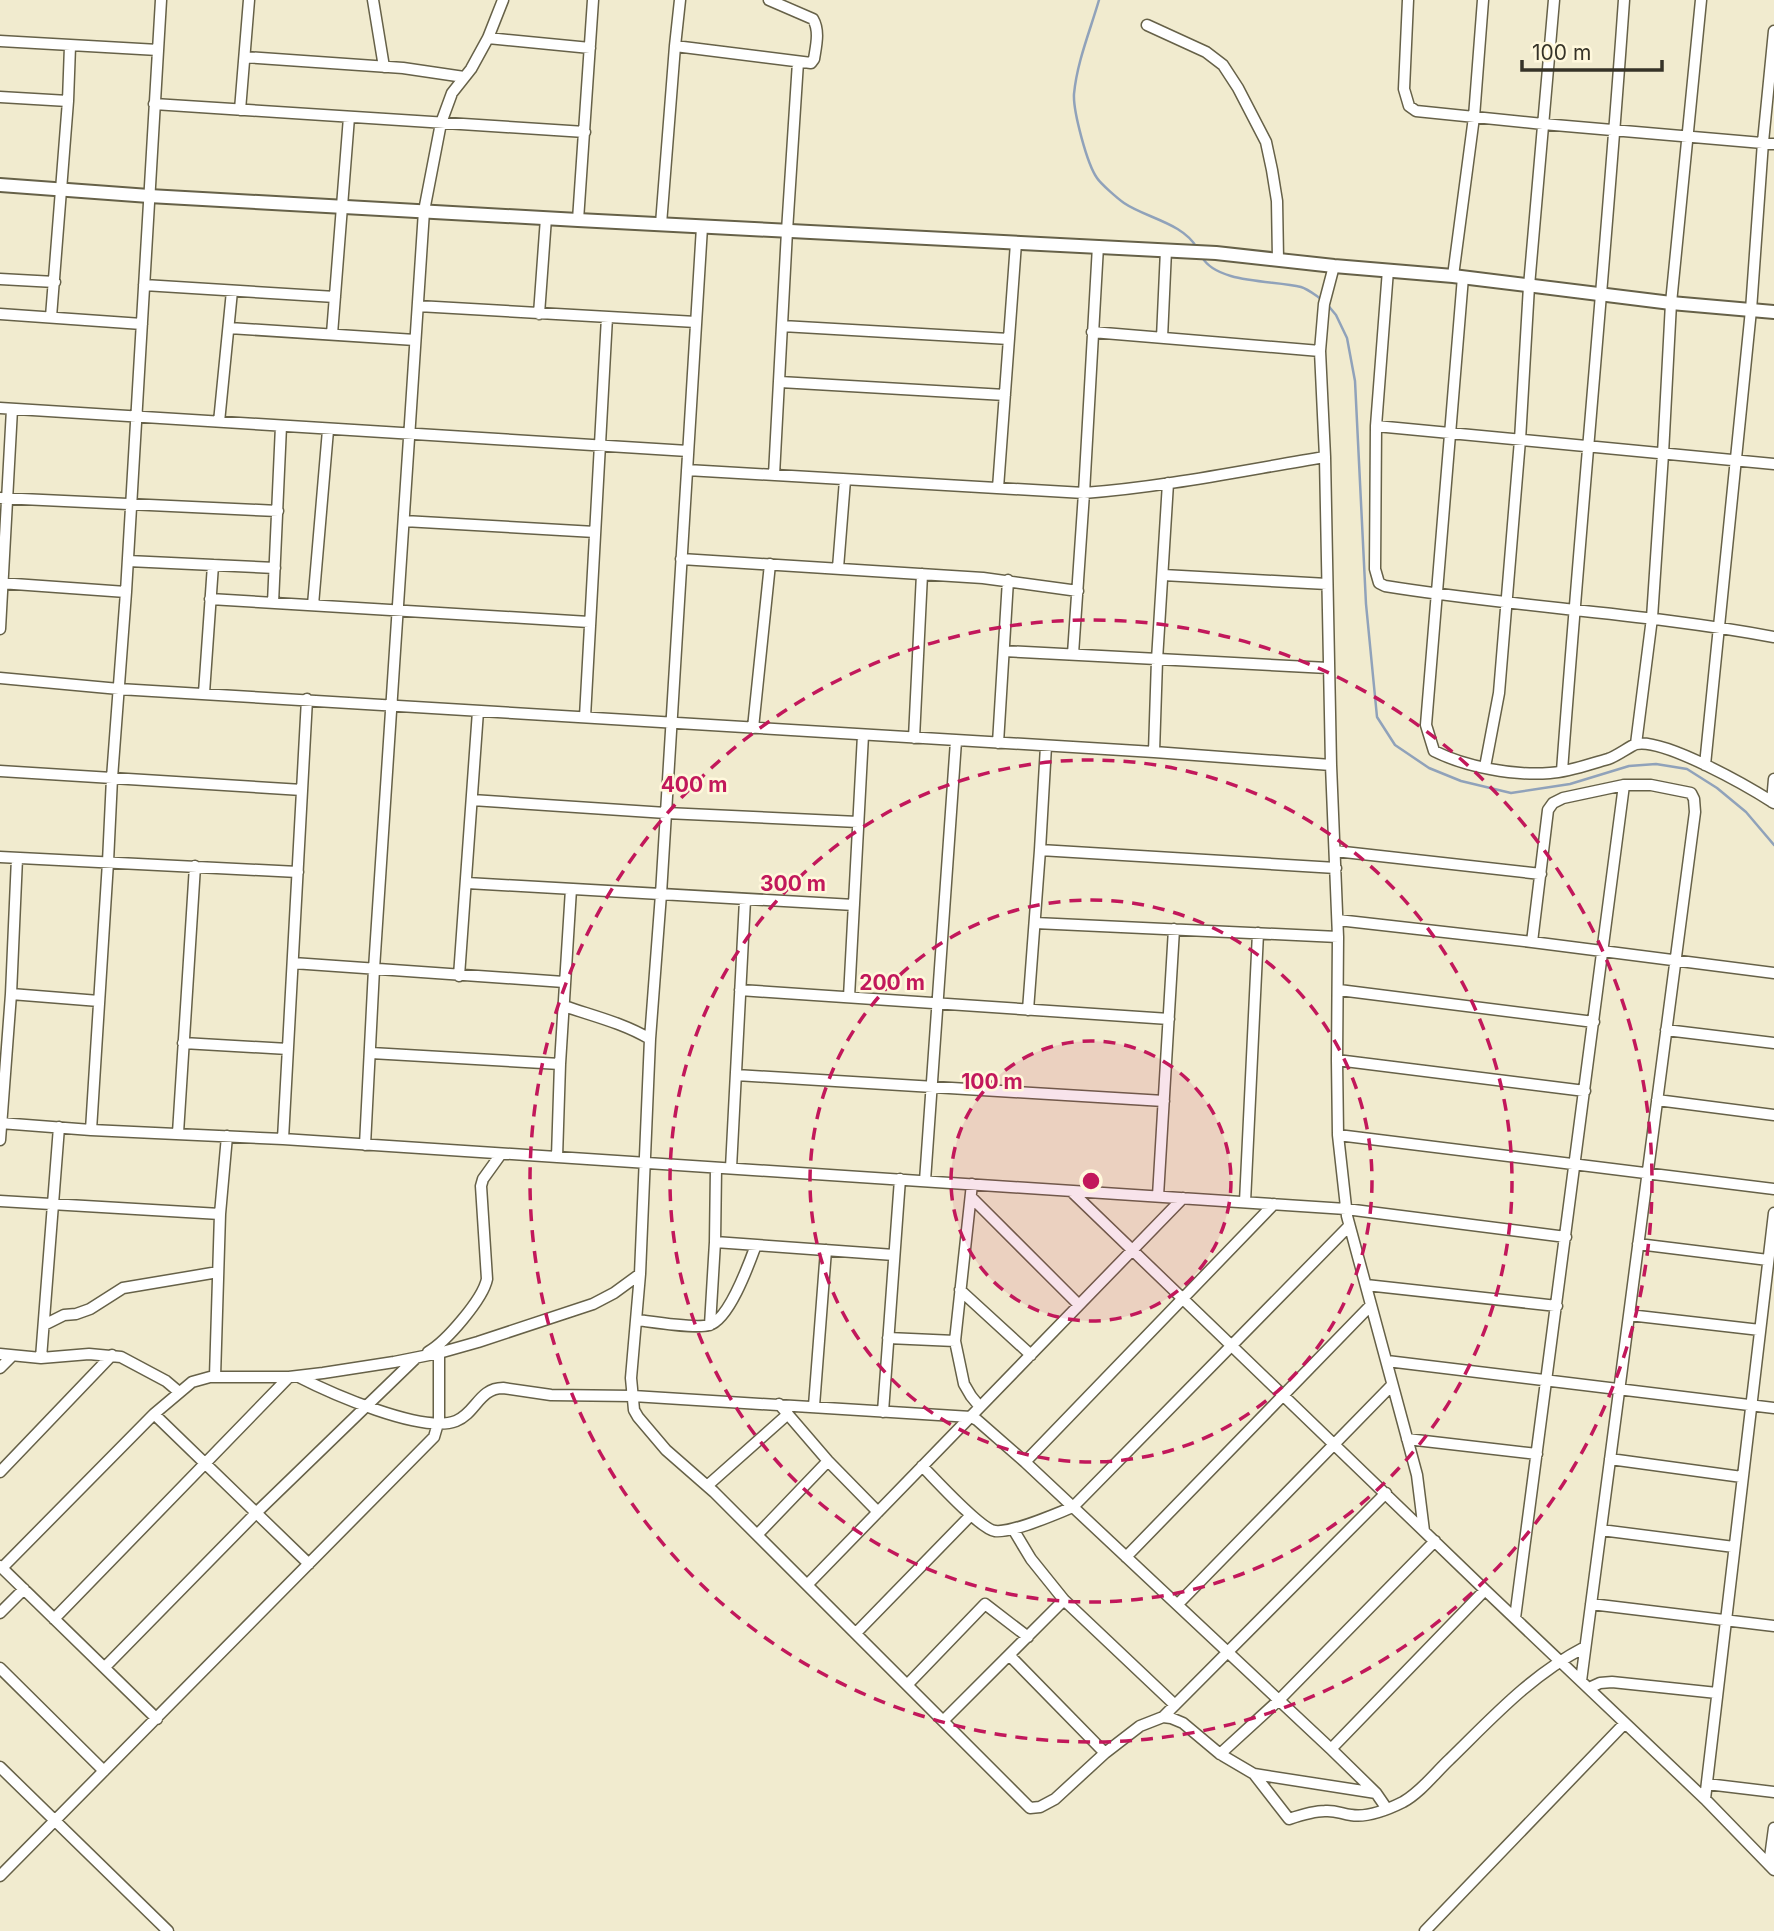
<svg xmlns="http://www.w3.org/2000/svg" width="1774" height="1931" font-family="Inter,sans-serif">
<rect width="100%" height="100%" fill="#f1ebcf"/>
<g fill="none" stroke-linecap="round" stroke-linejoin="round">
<path stroke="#90a2ba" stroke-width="2.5" d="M1099,0C1090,31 1077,62 1074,94C1073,111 1087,164 1097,178C1101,184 1117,198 1124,203C1146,218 1183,223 1197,248
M1202,257C1217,284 1274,280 1301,287C1308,289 1315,295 1321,299
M1326,303L1336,315L1347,338L1355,381L1366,604L1377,717L1395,745L1429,768L1461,781L1511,793L1570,784L1629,766L1656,764L1687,769L1717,788L1746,812L1774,845"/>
<g stroke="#666148" stroke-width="13">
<path id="street" d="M373,0L384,67
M1408,0L1404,89L1409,106L1416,111L1543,124L1774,144
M1147,25L1206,52L1223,65L1238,88L1266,142L1272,170L1277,201L1278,259
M488,38L590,48
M0,41L158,50
M675,46L811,63L814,59C816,46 820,31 813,19L769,0
M245,57L403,68L464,77
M0,97L68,101
M154,104L585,132
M240,110L249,0
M578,220L593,0
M661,224L675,46L680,0
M702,227L661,894L650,1039L640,1274L631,1378L634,1410L638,1417L666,1450L714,1492L1030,1808L1040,1807L1055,1799L1105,1753L1127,1736L1140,1726L1163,1717L1171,1718L1183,1723L1220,1754L1254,1774L1376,1793
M1334,266L1324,304L1320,351L1325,457L1331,765L1338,937L1337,1060L1338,1135L1347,1216L1417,1475L1424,1531
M1388,270L1376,426L1375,569L1379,583L1385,586C1514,607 1645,613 1774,637
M1453,276L1474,117L1483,0
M1463,277L1426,725L1434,751C1466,767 1514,776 1550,773C1569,772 1590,764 1608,759C1617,756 1630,746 1636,744C1664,738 1749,787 1774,803
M0,279L55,282
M144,285L335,297
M418,306L696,322
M0,314L142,324
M539,314L546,218
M51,317L68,101L70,46
M782,326L1009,339
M229,328L415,340
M1092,332L1320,351
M332,334L349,117
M1162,338L1166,250
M780,382L1005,395
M0,408L688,451
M219,422L232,291
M1376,426L1774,464
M687,470L1084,493C1165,487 1245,470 1325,457
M774,475L787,231L798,62
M998,488L1016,243
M0,498L278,511
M404,521L595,532
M681,559L983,578L1078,591
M128,561L275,568
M838,568L845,480
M1163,575L1327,584
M0,583L126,592
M210,599L589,622
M273,603L281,426
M313,605L328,430
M0,629L12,409
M1004,651L1328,668
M1073,654L1084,493L1098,246
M0,678L119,689L1154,752L1331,765
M204,693L213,565
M585,717L607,317
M753,728L770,564
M914,738L922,574
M998,743L1008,580
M1636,744L1652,618L1663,454L1671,303L1701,0
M1154,752L1157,660L1168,483
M1705,765L1751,310L1763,142L1774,31
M1485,767L1499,693L1520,440L1529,286L1554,0
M0,771L302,790
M1562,771C1581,514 1606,257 1624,0
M472,800L666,813L858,822
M1772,802L1774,779
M1040,850L1336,868
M1335,851L1541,874
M0,857L298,872
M467,883L854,905
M1338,920L1532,942L1774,973
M1035,923L1338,937
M1532,942L1548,810L1553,803L1563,798L1624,785H1651L1691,793L1694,799L1695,812L1581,1681
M293,963L564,982
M459,976L478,711
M740,990L1169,1019
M1339,990L1594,1022
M11,994L99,1001
M849,997L863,735
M564,1006C593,1016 623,1023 650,1039
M1028,1010L1040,850L1046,746
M1666,1030L1774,1043
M183,1043L288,1049
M371,1053L560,1064
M1337,1060L1585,1091
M736,1075L1164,1101
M1657,1100L1774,1115
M0,1123L91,1130L283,1139L1346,1209L1566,1237
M91,1130L108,862L112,778L126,592L161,0
M178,1133L195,866
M1338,1135L1774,1189
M283,1139L307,699
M0,1140L11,994L17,858
M365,1145L374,969L424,211L441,123L452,93L471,69L488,38L503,0
M557,1157L560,1064L571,889
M731,1168L745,900
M925,1181L956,741
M972,1184L955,1341L964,1384L971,1396L980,1407
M1071,1191L1485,1590L1705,1799L1774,1870
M1158,1196L1174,929
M971,1197L1079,1305
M0,1201L220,1214L227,1136
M1245,1202L1258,933
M715,1242L894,1255
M1638,1244L1768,1260
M1366,1285L1557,1306
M960,1290L1031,1355
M1629,1315L1760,1330
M637,1320C653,1322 695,1329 709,1325C729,1320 749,1264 756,1245
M44,1325L64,1315L76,1314L90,1309L123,1288L218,1272
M710,1325L715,1242L716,1168
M888,1338L955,1341
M428,1352C446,1342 483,1299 487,1279L481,1186L483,1179L501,1154
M0,1354L41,1358L89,1354L121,1357L166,1381L179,1392
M41,1358L59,1127
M1387,1361L1774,1408
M0,1368L12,1356
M297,1376C330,1393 422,1434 456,1421C476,1413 479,1388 503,1388L551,1395L633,1396L971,1417L977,1420L1025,1462L1331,1749L1376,1793L1387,1809
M215,1377L220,1214
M779,1404L828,1461L878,1512
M814,1406L826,1250
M883,1412L900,1179
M154,1414L309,1564
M1407,1439L1537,1454
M1610,1459L1742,1477
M1025,1462L1274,1204
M922,1466C935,1479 980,1529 995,1531C1013,1533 1055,1514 1073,1507L1349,1226
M0,1472L112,1355
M707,1486L788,1414
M1013,1529L1031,1559L1064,1600L1175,1705
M1601,1530L1734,1547
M757,1535L828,1461
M1126,1557L1371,1305
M0,1566L157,1719
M2,1568L154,1414L192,1382L210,1377H289L323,1373L394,1362L439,1353L478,1342L593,1304L614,1293L640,1274
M807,1585L1183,1198
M1178,1604L1392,1385
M1591,1604L1774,1626
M0,1613L24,1589
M1515,1618L1624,785
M54,1619L289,1377
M856,1633L971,1515
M1010,1656L1105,1753
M105,1667L257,1512L415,1359
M0,1668L104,1771
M908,1684L985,1604L1028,1637
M1589,1688L1600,1683L1612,1682L1717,1693
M1163,1717L1386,1493
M944,1720L1064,1600
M1331,1749L1485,1590
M1220,1754L1279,1700L1435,1541
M0,1767L168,1931
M1254,1774L1289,1819C1301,1815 1313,1811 1325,1811C1335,1810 1342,1814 1351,1815C1368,1818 1389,1809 1403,1802C1421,1792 1435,1773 1450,1759C1493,1717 1531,1675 1585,1647
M1707,1784L1774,1792
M1705,1799L1774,1213
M1769,1865L1774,1828
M0,1876L434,1437L439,1420V1353
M1425,1931L1625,1723"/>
</g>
<g stroke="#666148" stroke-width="16">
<path id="secondary" d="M0,185L149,196L578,220L1216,253L1334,266L1453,276L1671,303L1774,312"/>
</g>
<use href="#street" stroke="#fff" stroke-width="10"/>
<use href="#secondary" stroke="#fff" stroke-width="12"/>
</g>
<circle cx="1091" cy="1181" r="140" fill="#c2185b" fill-opacity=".12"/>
<g fill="none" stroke="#c2185b" stroke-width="3.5" stroke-dasharray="12 9">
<circle cx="1091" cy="1181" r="140"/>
<circle cx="1091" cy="1181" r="281"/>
<circle cx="1091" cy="1181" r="421"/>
<circle cx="1091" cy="1181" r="561"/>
</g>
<circle cx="1091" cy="1181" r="10" fill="#c2185b" stroke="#fff8dc" stroke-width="3.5"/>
<g font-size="21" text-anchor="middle" font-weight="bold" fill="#c2185b" stroke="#fff8dc" stroke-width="5" stroke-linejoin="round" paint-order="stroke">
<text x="694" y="792">400 m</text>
<text x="793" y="891">300 m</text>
<text x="892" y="990">200 m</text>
<text x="992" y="1089">100 m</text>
</g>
<path d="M1522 60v10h140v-10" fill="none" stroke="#363328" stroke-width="3.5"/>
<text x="1532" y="60" font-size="21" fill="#363328" stroke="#fff8dc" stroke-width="5" paint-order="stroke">100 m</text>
</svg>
